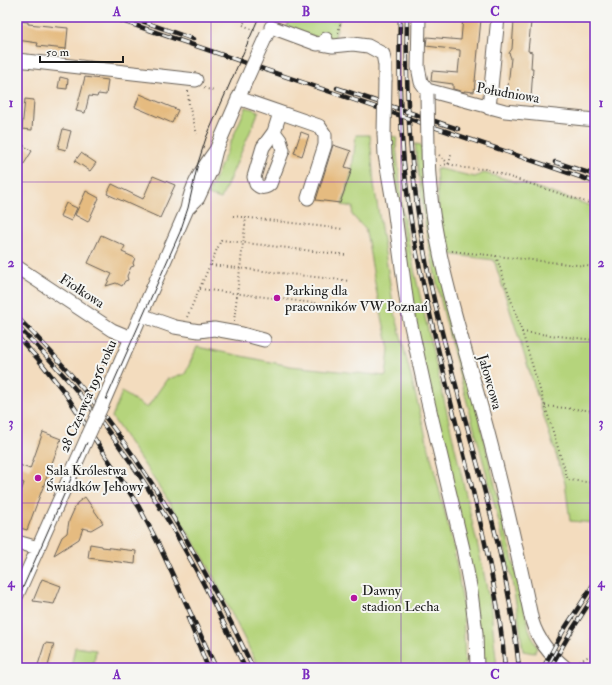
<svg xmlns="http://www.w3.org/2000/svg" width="612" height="685" font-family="'IM FELL Double Pica',serif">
<rect width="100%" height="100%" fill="#f6f6f2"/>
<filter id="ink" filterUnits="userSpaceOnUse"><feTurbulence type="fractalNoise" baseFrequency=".025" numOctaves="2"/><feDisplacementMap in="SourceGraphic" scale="8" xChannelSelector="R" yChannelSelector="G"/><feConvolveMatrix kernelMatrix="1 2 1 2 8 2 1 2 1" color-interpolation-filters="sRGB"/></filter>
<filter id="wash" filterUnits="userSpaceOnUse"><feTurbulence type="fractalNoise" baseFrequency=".012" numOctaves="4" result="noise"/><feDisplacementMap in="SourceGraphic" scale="16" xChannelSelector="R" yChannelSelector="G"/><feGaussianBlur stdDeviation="0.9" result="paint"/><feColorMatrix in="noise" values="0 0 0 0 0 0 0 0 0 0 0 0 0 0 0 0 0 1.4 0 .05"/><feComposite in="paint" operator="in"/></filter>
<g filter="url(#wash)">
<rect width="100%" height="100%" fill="#f3dcbe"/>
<path fill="#b5d47b" stroke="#68784c" d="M291,17H340L334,40L321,36L319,38L286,28Z
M246,107L259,111L221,199L208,195Z
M356,135H370L374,184L394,309L454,549L463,604L465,668H259L205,560L164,494L112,417L122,392L147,408L167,379L185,374L197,347L290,366L386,376L389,349L376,289L368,242L365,229L352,215L353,207L342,205L352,171Z
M389,136L397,137L396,145L403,214L415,274L483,569L491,610L497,668H481L420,355Z
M415,144L421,145L423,152L422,159L472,388L529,629L537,648L534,653L523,651C508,524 463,404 436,279C426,235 420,190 415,144Z
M436,168L475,177L484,173L528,185L595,207V523L570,521L565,483L494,260L448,254L449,247L443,244L439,218Z
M75,647L96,650L93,668H71Z"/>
<g id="blocks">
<path fill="#e5bb80" d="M463,17L481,19L474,92L464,91V92L453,89V84L431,81L432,71L458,73L460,53V50L426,46L427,37L461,40Z
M17,21L28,22V24L68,28L66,49L37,46L38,43L17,40Z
M514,21L531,22L528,51L532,52L531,68H533L531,98L507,96L511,58L509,53L512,49Z
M60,77L68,79L67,89L58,88Z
M85,77L108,80L106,95L98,94L97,97L89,96L85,113L76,111Z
M140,94L178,110L172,123L135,107Z
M25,99L34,100L32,130L22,129Z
M63,129L71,131L66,150L58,148Z
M301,132L309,135L302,156L294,153Z
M17,141L32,151L17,175Z
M333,145L351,151L345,167L352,169L340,203L316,200Z
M81,153L96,163L90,171L75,161Z
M153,176L175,185L160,218L107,194L112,184L143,199Z
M86,191L99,198L88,222L75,215Z
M66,203L77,208L71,221L60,216Z
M101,235L125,246L122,252L135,258L133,263L134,266L131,267L127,276L128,280L125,281L122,286L116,283L106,286L112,274L88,263Z
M43,432L61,439L27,530L17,527V503L24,483L17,480V464L30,469Z
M85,497L103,523L91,530L83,528L79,539L54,555L62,537L67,533L69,521L77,503Z
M90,544L102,546V547L136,551L135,564L88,558Z
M42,579L61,586L54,604L33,601Z
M45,643L54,644L48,666L45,668H37Z"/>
</g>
</g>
<g filter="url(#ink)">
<use href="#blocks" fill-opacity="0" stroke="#675f55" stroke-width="1"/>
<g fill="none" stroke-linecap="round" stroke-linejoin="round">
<g stroke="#675f55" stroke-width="15">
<path id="minor" d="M419,17L418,67L421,82L427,90L505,111L595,120
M271,27L317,44L323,43L326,39
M322,44L333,46L353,44L368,46L383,54L385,65V80
M17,60L196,80
M238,98L319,126L325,135V145L308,198
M489,108L498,17
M274,132L280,140L283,150L270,184C266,188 261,189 256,184L254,177L263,147L274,132L280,113
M384,134L385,155L394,208L408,312L426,394L463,549L471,592L476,633L477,668
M428,147C428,228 452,305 474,382C497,461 515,541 532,621C538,641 550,655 566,668
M187,209L198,198L211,170L216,150L242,90
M17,267L112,330L131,338
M141,315L175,327L199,331L214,329L242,334L264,340
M102,405L187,209C191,186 202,169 216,150
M17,542L38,548
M17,595L88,436"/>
</g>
<path stroke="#675f55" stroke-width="2" stroke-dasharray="1 3" stroke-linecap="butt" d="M244,23L247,17
M243,25L256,31
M338,33L342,17
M204,88L214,91
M188,91L189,105L197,134
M439,155L449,164
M449,164L451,155
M441,165L449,164L464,168L485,169L595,205
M233,216L343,229
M452,251L595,267
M496,256L522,332L568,480L595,483
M211,265L350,281
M200,289L355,308
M187,317L221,240L346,255
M234,321L246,217
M522,332L595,340
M90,390C96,376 103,367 110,354
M545,406L595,411
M576,663L595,653"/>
<use href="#minor" stroke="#fff" stroke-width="13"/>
<path stroke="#1c1c1c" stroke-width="1" d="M17,601L180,232L188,208L198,163L206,138L259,17"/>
<g stroke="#1c1c1c" stroke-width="4.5">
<path id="rail" d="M111,17L595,182
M130,17L193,39
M400,17C398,94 401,173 416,249C431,326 451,402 470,479C485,541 500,604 505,668
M407,17C405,106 412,195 430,282C458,411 506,536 519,668
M337,88L458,129
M555,162L595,175
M17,317C119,416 193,540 253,668
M17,326C116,422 188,544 245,668
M17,336L38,359L65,393L139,507L158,543L216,668
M188,618L208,668
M543,668L565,628L595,582
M550,668L572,630L595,594"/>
</g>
<use href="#rail" stroke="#f6f6f2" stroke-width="3" stroke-dasharray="9" stroke-linecap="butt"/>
<g stroke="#675f55" stroke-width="15" stroke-linecap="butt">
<path id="minor-bridge" d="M243,87L267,34
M427,94L428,147
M384,134L385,80
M88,436L102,405"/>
</g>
<use href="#minor-bridge" stroke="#fff" stroke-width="13"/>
</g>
</g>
<path fill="none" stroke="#7b2cbf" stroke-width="1" stroke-opacity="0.55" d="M211,17V668M401,17V668M17,182H595M17,342H595M17,503H595"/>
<g fill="#b5179e" stroke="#f6f6f2" stroke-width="1.5">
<circle cx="277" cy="298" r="4"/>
<circle cx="38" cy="478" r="4"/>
<circle cx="354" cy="598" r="4"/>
</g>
<g text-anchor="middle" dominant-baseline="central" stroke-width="4" stroke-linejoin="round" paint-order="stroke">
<g font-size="14" fill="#1c1c1c" stroke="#f6f6f2">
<text transform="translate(508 93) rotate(10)">Południowa</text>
<text transform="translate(82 291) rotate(33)">Fiołkowa</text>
<text transform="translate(490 382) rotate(74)">Jałowcowa</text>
<text transform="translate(88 396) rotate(-66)">28 Czerwca 1956 roku</text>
</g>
<g font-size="14" fill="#1c1c1c" stroke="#f6f6f2" text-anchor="start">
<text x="285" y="290">Parking dla<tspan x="285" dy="16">pracowników VW Poznań</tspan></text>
<text x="46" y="470">Sala Królestwa<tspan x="46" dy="16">Świadków Jehowy</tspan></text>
<text x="362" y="590">Dawny<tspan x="362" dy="16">stadion Lecha</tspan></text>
</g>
</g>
<rect width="612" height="685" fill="none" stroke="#f6f6f2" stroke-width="44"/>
<path d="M40 56v6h83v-6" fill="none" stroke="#1c1c1c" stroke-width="2"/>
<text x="46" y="56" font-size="12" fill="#1c1c1c" stroke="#f6f6f2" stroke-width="3" paint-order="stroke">50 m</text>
<rect x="22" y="22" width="568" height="641" fill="none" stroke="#7b2cbf" stroke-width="1.5"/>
<g font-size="13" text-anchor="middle" font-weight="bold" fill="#7b2cbf">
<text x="117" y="16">A</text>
<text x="306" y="16">B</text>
<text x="495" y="16">C</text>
<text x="11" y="107">1</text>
<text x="601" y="107">1</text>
<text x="11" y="267">2</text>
<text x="601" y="267">2</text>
<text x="11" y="427">3</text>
<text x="601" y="427">3</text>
<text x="11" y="587">4</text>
<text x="601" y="587">4</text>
<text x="117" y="679">A</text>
<text x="306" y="679">B</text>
<text x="495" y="679">C</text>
</g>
</svg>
